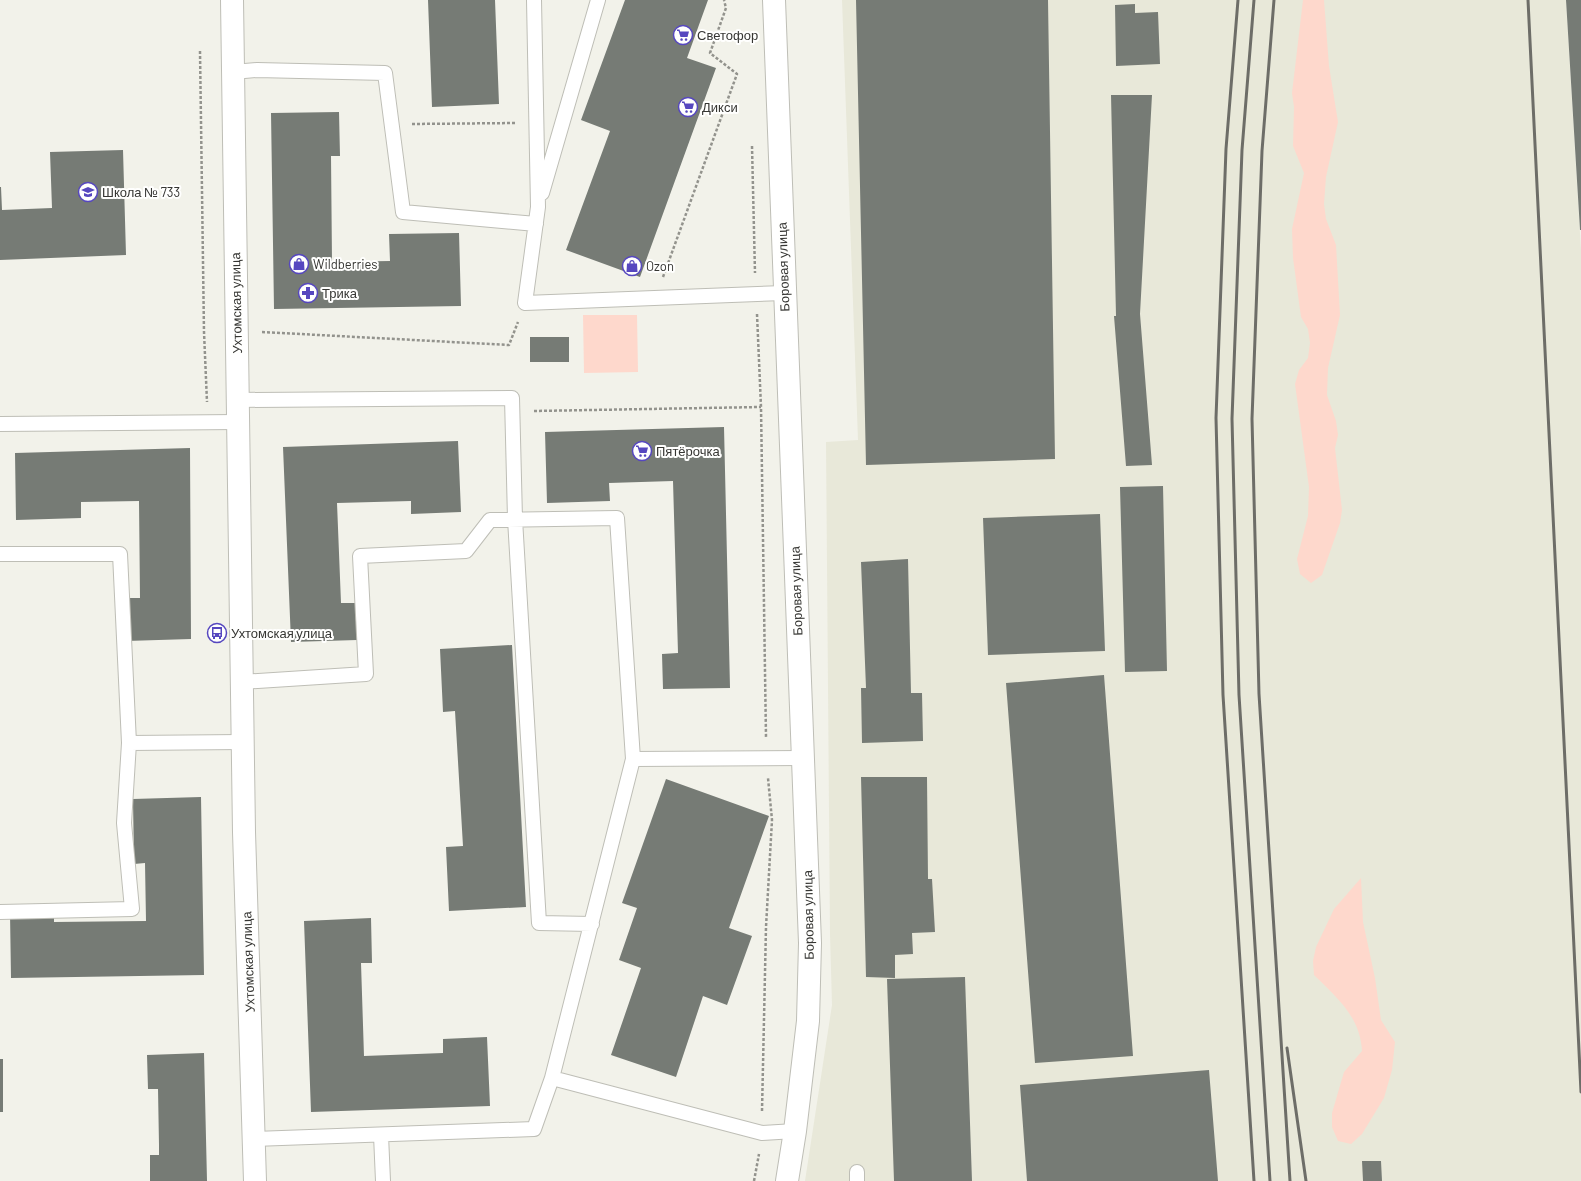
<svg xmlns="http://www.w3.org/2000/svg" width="1581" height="1181" font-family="Barlow,sans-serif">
<rect width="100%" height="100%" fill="#f2f2ea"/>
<path fill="#e8e8d9" d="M842,0H1566L1581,250V1181H805L832,1005L830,934L826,442L858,440Z"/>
<path fill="#fed8cc" d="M1303,0H1324L1329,66L1338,122L1326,177L1324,204L1326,219L1336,245L1340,315L1328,368L1327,395L1336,421L1338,435L1335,448L1342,510L1340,523L1322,575L1311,583L1300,574L1297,559L1308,516L1309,487L1295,384L1299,370L1308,358L1310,343L1308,329L1301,317L1293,258L1292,229L1304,173L1293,146L1294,107L1292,93Z
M637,315L638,372L584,373L583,315Z
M1361,878L1363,922L1375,978L1381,1020L1395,1042L1392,1070L1384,1098L1362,1134L1351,1144L1338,1141L1332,1127V1113L1344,1072L1362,1051C1360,1016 1337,998 1314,975L1313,961L1316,947L1334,909Z"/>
<path fill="#767b75" d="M428,0H495L499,104L432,107Z
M625,0H708L687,58L716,68L640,277L566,250L610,131L581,120Z
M856,0H1048L1055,459L866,465Z
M1566,0H1581V230H1580Z
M1135,4V13L1158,12L1160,64L1116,66L1115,5Z
M1111,95H1152L1140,314L1152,465L1126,466L1114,316H1116Z
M339,112L340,156H331L332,262L390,261L389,234L459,233L461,306L274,309L271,113Z
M123,150L126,255L0,260V187H1L2,210L52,208L50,152Z
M530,337H569V362H530Z
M724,427L730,688L663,689L662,654L678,653L673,481L609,483L610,501L547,503L545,432Z
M458,441L461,512L411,514V501L337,503L341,603H355L357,640L291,642L283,447Z
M190,448L191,639L126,641L125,598H140L139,501L81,502V518L16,520L15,453Z
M1163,486L1167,671L1125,672L1120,487Z
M1100,514L1105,651L988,655L983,518Z
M908,559L911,693H922L923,741L862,743L861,688H866L861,562Z
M512,645L526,907L449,911L446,847L463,846L455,711L443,712L440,649Z
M1104,675L1133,1056L1035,1063L1006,683Z
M861,777H927L928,879H932L935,932L912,933L913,954L895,955V978L866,977Z
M666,779L769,816L729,928L752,936L727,1005L703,996L676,1077L611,1055L641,968L619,960L637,908L622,903Z
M201,797L204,975L11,978L10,913L54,912V922L146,921L145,863L134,864L133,799Z
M371,918L372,963H361L364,1056L443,1053V1039L487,1037L490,1106L311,1112L304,921Z
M965,977L972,1181H894L887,979Z
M204,1053L207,1181H150V1155H159V1145L158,1089H148L147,1055Z
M0,1059H3V1112H0Z
M1209,1070L1218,1181H1027L1020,1085Z
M1362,1161H1381L1382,1181H1363Z"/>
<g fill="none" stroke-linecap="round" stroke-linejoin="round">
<g stroke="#bebeb6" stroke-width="16">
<path id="lane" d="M534,0L538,207L525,303L784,293
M233,72L257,70L385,73L403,212L536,224
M542,193L598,0
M237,400L512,398L515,519L539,923L592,924
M0,424L238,422
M0,554H120L129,743L242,742
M242,682L366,674L360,556L466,551L490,520L617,518L633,759L803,758
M633,759L552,1078L762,1133L795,1131
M0,912L132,909L124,823L129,743
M381,1135L383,1181
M254,1139L534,1129L552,1078
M857,1172V1181"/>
</g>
<g stroke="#bebeb6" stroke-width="24">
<path id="street" d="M232,0L244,832L255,1181"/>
</g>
<g stroke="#bebeb6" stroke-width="24">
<path id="secondary" d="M774,0L810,943L808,1021L795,1131L787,1181"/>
</g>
<path stroke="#93938d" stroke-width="2.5" stroke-dasharray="3 2" stroke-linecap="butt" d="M200,51L204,332L207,402
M412,124L515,123
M752,146L755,273
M663,277L737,74L710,53L726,8L724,0
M757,314L761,407L766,737
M262,332L509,345L518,322
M534,411L761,407
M762,1111L766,927L772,820L768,778
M754,1181L759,1154"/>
<use href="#lane" stroke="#fff" stroke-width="14"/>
<use href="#street" stroke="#fff" stroke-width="22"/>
<use href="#secondary" stroke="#fff" stroke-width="22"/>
<path stroke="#6d6d68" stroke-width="3" d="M1238,0L1226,149L1216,418L1223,695L1254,1181
M1254,0L1242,150L1232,419L1239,695L1270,1181
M1274,0L1262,151L1252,419L1259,694L1290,1181
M1528,0L1581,1092
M1287,1048L1306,1181"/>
</g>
<defs>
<g id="supermarket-ring" transform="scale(1)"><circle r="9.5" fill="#fffffe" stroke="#5647bf" stroke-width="1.5"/><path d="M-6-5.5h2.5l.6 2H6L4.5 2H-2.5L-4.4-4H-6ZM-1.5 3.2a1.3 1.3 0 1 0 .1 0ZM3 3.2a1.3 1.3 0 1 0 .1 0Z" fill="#5647bf"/></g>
<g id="school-ring" transform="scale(1)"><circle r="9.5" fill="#fffffe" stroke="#5647bf" stroke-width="1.5"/><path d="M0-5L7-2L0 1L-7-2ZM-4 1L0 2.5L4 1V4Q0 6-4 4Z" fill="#5647bf"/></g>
<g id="shop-ring" transform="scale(1)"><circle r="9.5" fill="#fffffe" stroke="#5647bf" stroke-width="1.5"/><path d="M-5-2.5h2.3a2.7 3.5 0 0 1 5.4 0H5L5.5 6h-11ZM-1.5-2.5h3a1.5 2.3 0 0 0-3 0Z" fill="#5647bf"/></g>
<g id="pharmacy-ring" transform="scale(1)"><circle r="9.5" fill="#fffffe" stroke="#5647bf" stroke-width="1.5"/><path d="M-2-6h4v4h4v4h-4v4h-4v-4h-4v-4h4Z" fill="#5647bf"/></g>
<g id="bus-ring" transform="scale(1)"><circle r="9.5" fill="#fffffe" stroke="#5647bf" stroke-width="1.5"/><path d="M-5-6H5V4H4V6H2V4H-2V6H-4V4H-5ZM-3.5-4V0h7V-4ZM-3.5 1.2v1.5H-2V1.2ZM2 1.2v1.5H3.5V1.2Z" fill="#5647bf"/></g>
</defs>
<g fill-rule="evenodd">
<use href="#supermarket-ring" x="683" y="35"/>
<use href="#supermarket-ring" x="688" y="107"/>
<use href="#school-ring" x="88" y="192"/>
<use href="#shop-ring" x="299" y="264"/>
<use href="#shop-ring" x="632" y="266"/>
<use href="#pharmacy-ring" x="308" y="293"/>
<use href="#supermarket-ring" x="642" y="451"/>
<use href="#bus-ring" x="217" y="633"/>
</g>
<g text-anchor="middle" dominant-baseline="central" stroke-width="4" stroke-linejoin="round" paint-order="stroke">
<g font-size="13" fill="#363633" stroke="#fffffe" text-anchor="start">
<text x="697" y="35">Светофор</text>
<text x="702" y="107">Дикси</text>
<text x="102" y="192">Школа № 733</text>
<text x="313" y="264">Wildberries</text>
<text x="646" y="266">Ozon</text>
<text x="322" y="293">Трика</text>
<text x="656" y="451">Пятёрочка</text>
<text x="231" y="633">Ухтомская улица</text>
</g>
<g font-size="13" fill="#363633" stroke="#fffffe">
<text transform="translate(783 267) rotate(-92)">Боровая улица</text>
<text transform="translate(236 303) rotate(-91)">Ухтомская улица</text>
<text transform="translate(796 591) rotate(-92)">Боровая улица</text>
<text transform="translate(808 915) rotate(-91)">Боровая улица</text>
<text transform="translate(248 962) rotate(-92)">Ухтомская улица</text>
</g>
</g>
</svg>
